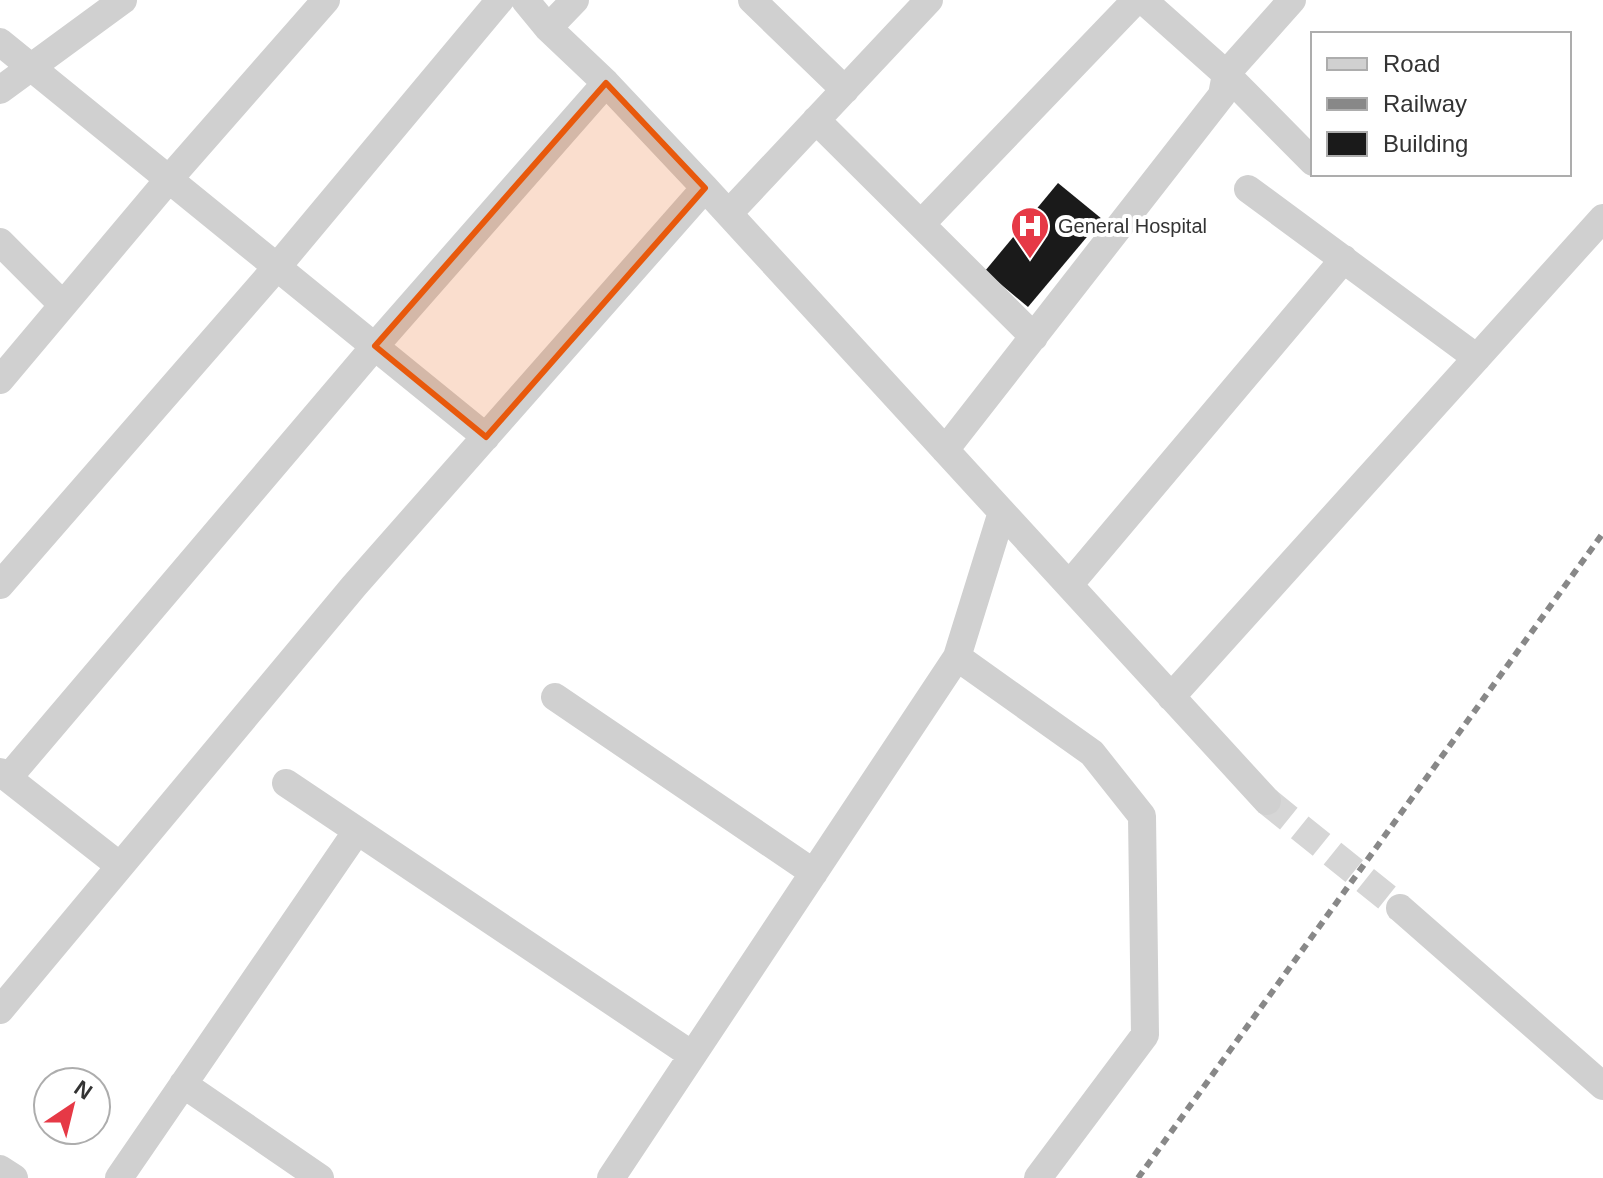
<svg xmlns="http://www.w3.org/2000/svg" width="1603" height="1178" font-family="Arial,sans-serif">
<rect width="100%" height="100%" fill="#fff"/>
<path fill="#1a1a1a" d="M1058,183L1102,219L1028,307L985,271Z"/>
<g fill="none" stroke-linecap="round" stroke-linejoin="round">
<path stroke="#d6d6d6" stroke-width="28" stroke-dasharray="28 14" stroke-linecap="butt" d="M1267,801L1400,908"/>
<path stroke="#d0d0d0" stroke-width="28" d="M525,0L548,28L606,83L705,188L1267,801
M752,0L845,90
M1143,0L1226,74L1313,162
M548,28L575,0
M0,42L486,437
M0,90L123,0
M816,120L1034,337
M1248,189L1477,358
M729,213L929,0
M921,224L1136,0
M0,242L63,305
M0,380L169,179L326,0
M945,450L1222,95L1226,74L1292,0
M1002,512L957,657L1092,753L1142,816L1145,1035L1038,1178
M0,585L277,267L500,0
M1069,585L1344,259
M555,697L814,873
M1171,697L1603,218
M0,772L120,866
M8,778L375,346L606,83
M286,783L692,1055
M1400,908L1603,1086
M0,1010L354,586L705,188
M183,1084L320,1178
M0,1169L14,1178
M119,1178L357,831
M611,1178L957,657"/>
<path stroke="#888" stroke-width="6" stroke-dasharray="8 6" stroke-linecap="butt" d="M1138,1178L1603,533"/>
</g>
<path fill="#e8590c" fill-opacity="0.2" stroke="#e8590c" stroke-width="6" stroke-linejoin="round" d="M606,83L705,188L486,437L375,346Z"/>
<defs>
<g id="hospital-pin" transform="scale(2)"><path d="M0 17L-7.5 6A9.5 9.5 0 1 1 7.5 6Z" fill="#e63946" stroke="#fff"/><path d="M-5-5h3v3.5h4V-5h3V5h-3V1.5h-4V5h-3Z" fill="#fff"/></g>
</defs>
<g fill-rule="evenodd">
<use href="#hospital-pin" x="1030" y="226"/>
</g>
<g text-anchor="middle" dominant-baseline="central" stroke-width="8" stroke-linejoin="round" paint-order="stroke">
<g font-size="20" fill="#333" stroke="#fff" text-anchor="start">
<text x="1058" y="226">General Hospital</text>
</g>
</g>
<rect x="1311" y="32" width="260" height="144" fill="#ffffff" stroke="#adadad" stroke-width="2"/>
<rect x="1327" y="58" width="40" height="12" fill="#d0d0d0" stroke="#adadad" stroke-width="2"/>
<text x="1383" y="72" font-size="24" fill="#333333">Road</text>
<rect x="1327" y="98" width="40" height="12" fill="#888888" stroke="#adadad" stroke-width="2"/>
<text x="1383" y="112" font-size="24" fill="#333333">Railway</text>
<rect x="1327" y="132" width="40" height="24" fill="#1a1a1a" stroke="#adadad" stroke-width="2"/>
<text x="1383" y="152" font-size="24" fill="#333333">Building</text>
<g transform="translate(72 1106) rotate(35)"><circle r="38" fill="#ffffff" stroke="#adadad" stroke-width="2"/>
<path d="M0-6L14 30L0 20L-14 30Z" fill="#e63946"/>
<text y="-12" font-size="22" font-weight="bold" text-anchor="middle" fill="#333333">N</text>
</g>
</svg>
